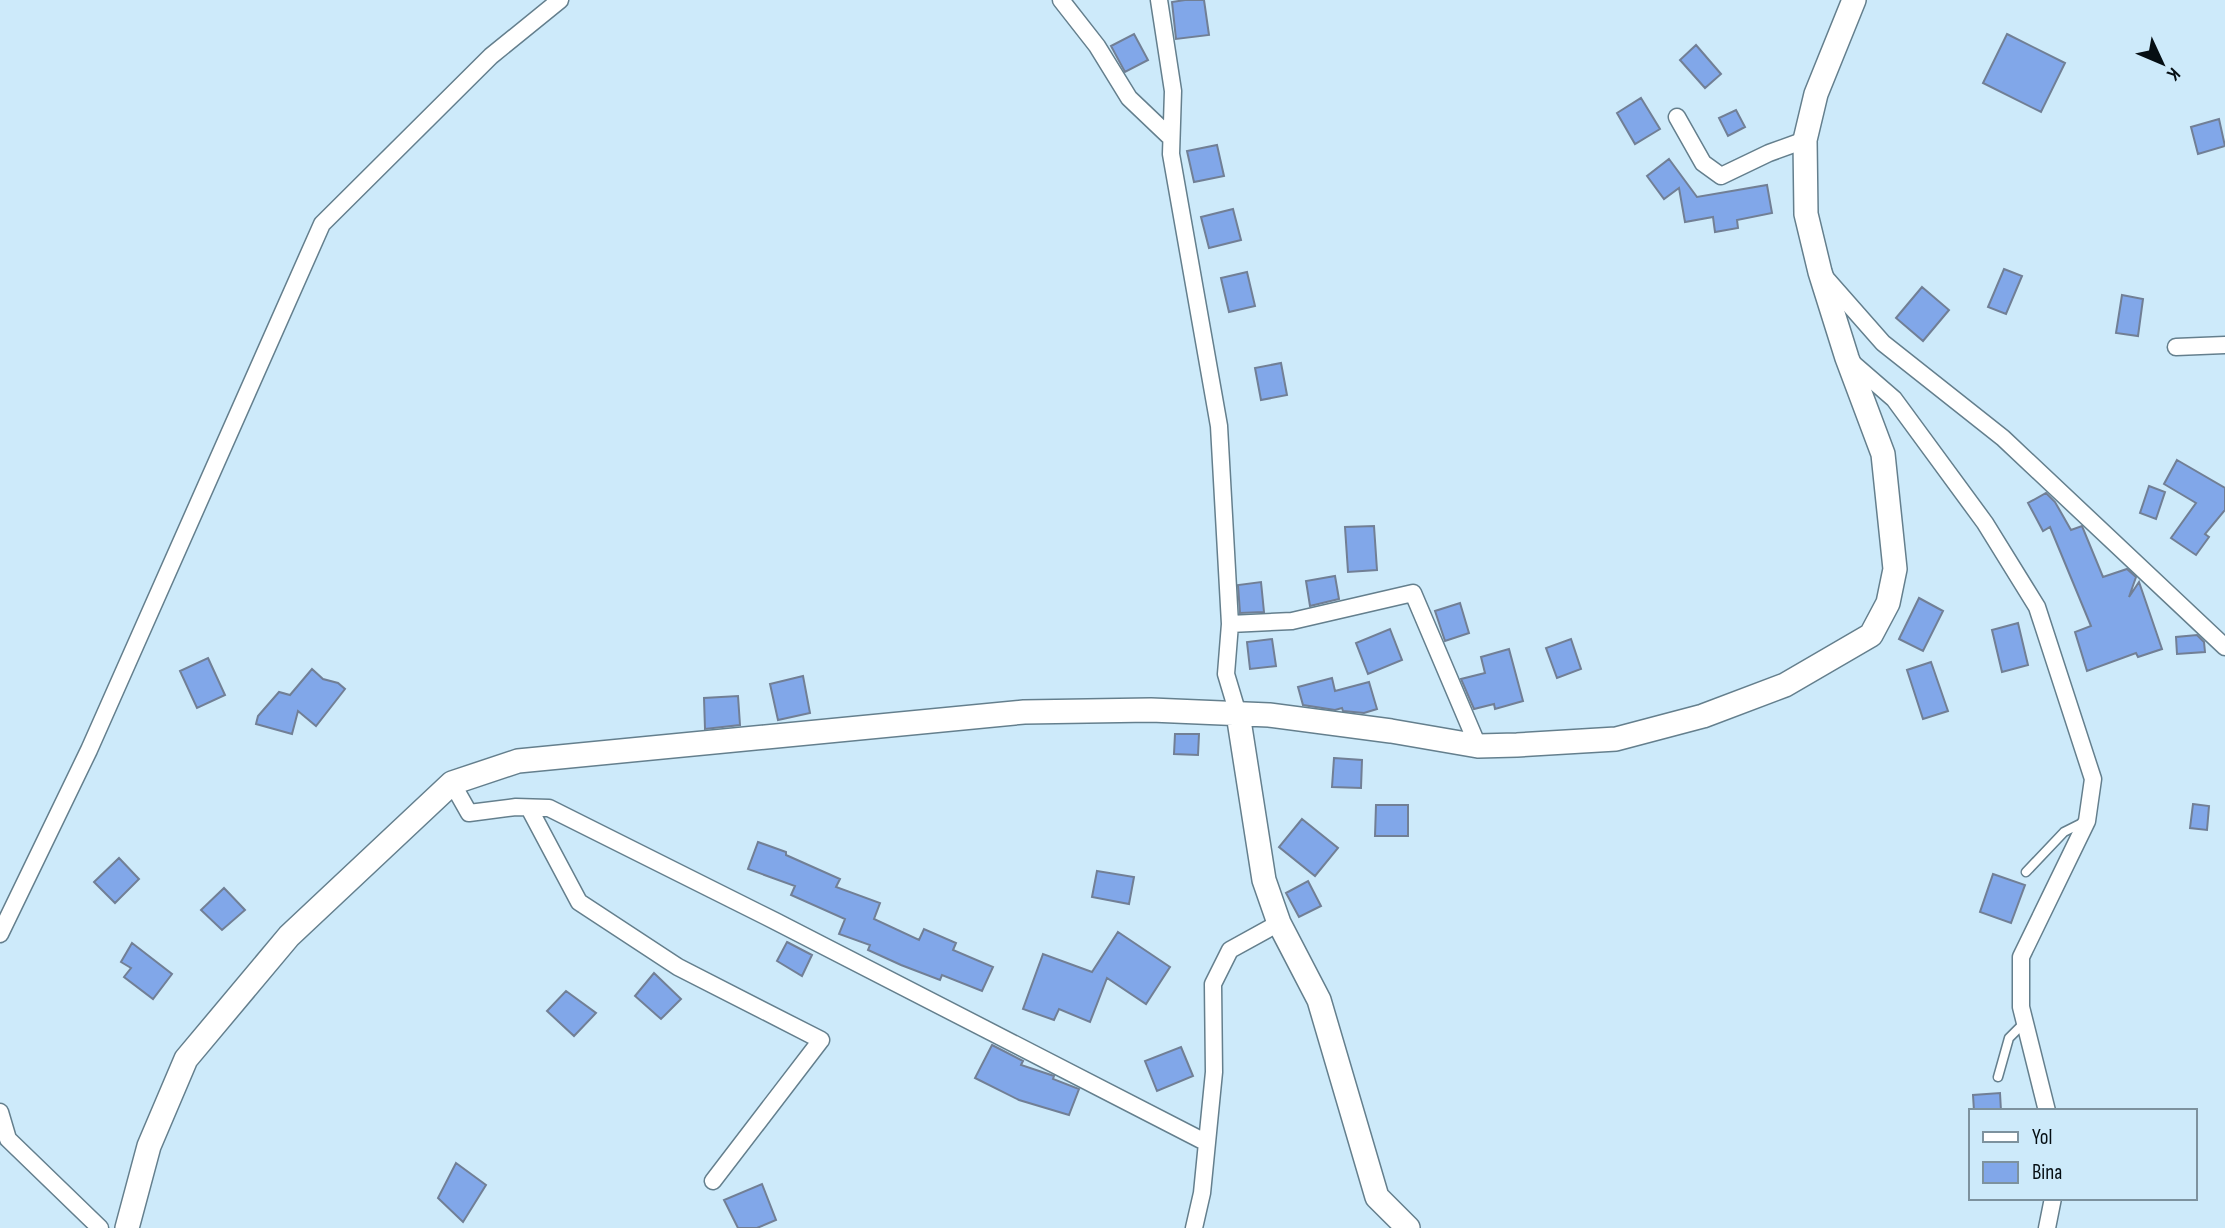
<svg xmlns="http://www.w3.org/2000/svg" width="2225" height="1228" font-family="'Sofia Sans Condensed',sans-serif">
<rect width="100%" height="100%" fill="#cdeafa"/>
<path fill="#81a7e9" stroke="#717f95" stroke-width="2" d="M1185,0H1204L1209,35L1176,39L1172,2Z
M1134,34L1148,60L1125,72L1111,46Z
M2007,34L2065,63L2041,112L1983,83Z
M1696,45L1721,74L1705,88L1680,60Z
M1641,98L1660,129L1635,144L1617,113Z
M1736,110L1745,127L1728,136L1719,118Z
M2219,119L2225,146L2198,154L2191,127Z
M1217,145L1224,176L1194,182L1187,151Z
M1669,159L1697,197L1767,185L1772,213L1737,220L1738,228L1715,232L1713,217L1685,222L1679,188L1664,199L1647,176Z
M1233,209L1241,240L1209,248L1201,217Z
M2004,269L2022,276L2006,314L1988,307Z
M1247,272L1255,306L1229,312L1221,278Z
M1922,287L1949,310L1923,341L1896,318Z
M2122,295L2143,299L2138,336L2116,333Z
M1281,363L1287,395L1261,400L1255,368Z
M2177,460L2225,488V510L2205,534L2209,537L2196,555L2171,538L2196,503L2164,484Z
M2149,486L2165,492L2156,519L2140,513Z
M2046,493L2055,502L2071,530L2082,526L2103,577L2127,569L2136,577L2129,597L2139,582L2162,649L2138,657L2136,653L2087,671L2075,632L2091,626L2050,527L2043,531L2028,503Z
M1374,526L1377,570L1348,572L1345,527Z
M1335,576L1339,599L1310,606L1306,581Z
M1261,582L1264,612L1240,613L1238,585Z
M1919,598L1943,611L1923,651L1899,639Z
M1460,603L1469,633L1445,641L1435,611Z
M2018,623L2028,665L2002,672L1992,630Z
M1390,629L1402,660L1368,674L1356,643Z
M2197,635L2204,642L2205,652L2177,654L2176,637Z
M1272,639L1276,666L1250,669L1247,642Z
M1571,639L1581,669L1557,678L1546,648Z
M1509,649L1523,701L1495,709L1494,704L1474,709L1461,679L1485,673L1481,657Z
M208,658L225,695L197,708L180,671Z
M1931,662L1948,711L1923,719L1907,670Z
M312,669L323,679L338,683L345,689L316,726L298,711L292,734L256,724L258,716L279,692L290,695Z
M803,676L810,713L778,720L770,684Z
M1332,678L1335,691L1369,682L1377,709L1364,713L1343,711L1342,708L1335,710L1303,705L1298,687Z
M738,696L740,725L705,729L704,698Z
M1175,734H1199L1198,755L1174,754Z
M1334,758L1362,760L1361,788L1332,787Z
M2193,804L2209,806L2207,830L2190,828Z
M1376,805H1408V836H1375Z
M1302,819L1338,848L1315,876L1279,847Z
M758,842L786,852V855L840,879L836,887L880,903L874,919L919,940L924,929L956,943L953,950L993,967L982,991L942,975L940,980L901,965L868,950L870,945L839,934L845,919L791,895L795,886L748,869Z
M119,858L139,879L115,903L94,882Z
M1097,871L1134,877L1129,904L1092,897Z
M1993,874L2025,885L2011,923L1980,912Z
M1308,881L1321,906L1299,917L1286,893Z
M224,888L245,910L222,930L201,910Z
M1118,932L1170,967L1146,1004L1107,978L1090,1022L1059,1009L1054,1020L1023,1009L1043,954L1092,972Z
M787,942L812,955L802,976L777,961Z
M132,943L172,974L153,999L124,977L131,968L121,962Z
M654,973L681,999L661,1019L635,996Z
M566,991L596,1013L574,1036L547,1011Z
M992,1045L1023,1061L1021,1065L1054,1076L1053,1079L1079,1089L1069,1115L1019,1100L975,1078Z
M1181,1047L1193,1076L1157,1091L1145,1061Z
M2000,1093L2001,1111H1974L1973,1095Z
M456,1163L486,1185L463,1222L438,1198Z
M762,1184L776,1220L757,1228H738L724,1200Z"/>
<g fill="none" stroke-linecap="round" stroke-linejoin="round">
<g stroke="#647f8d" stroke-width="11">
<path id="lane" d="M2026,872L2064,832L2084,822
M1998,1077L2009,1038L2025,1022"/>
</g>
<g stroke="#647f8d" stroke-width="19">
<path id="street" d="M1061,0L1097,46L1129,98L1171,138
M1159,0L1173,91L1171,154L1219,426L1230,624L1226,674L1238,714
M1677,117L1703,163L1721,176L1769,153L1805,140
M1824,276L1883,343L2003,438L2225,647
M2176,347L2225,345
M1849,360L1894,399L1985,523L2037,607L2093,779L2087,821L2021,957V1007L2047,1111
M1230,624L1292,621L1413,593L1478,746
M452,783L469,813L516,807L549,808L775,921L1207,1143
M529,808L579,902L678,967L821,1040L713,1181
M0,934L89,750L322,224L491,56L560,0
M0,1112L8,1139L100,1228
M1194,1228L1202,1193L1214,1072L1213,984L1230,950L1279,923
M2047,1228L2053,1198"/>
</g>
<g stroke="#647f8d" stroke-width="26">
<path id="secondary" d="M1238,714L1264,880L1279,923L1319,1000L1377,1197L1408,1228
M127,1228L149,1146L186,1059L289,936L452,783L518,761L1024,712L1151,710L1269,715L1391,731L1478,746L1517,745L1616,739L1703,716L1785,685L1871,635L1888,603L1895,569L1883,454L1847,358L1820,272L1806,214L1805,140L1816,94L1854,0"/>
</g>
<use href="#lane" stroke="#fff" stroke-width="8"/>
<use href="#street" stroke="#fff" stroke-width="16"/>
<use href="#secondary" stroke="#fff" stroke-width="23"/>
</g>
<rect x="1969" y="1109" width="228" height="91" fill="#cdeafa" stroke="#7d929e" stroke-width="2"/>
<rect x="1983" y="1132" width="35" height="10" fill="#ffffff" stroke="#7d929e" stroke-width="2"/>
<text x="2032" y="1144" font-size="21" fill="#050e13">Yol</text>
<rect x="1983" y="1162" width="35" height="21" fill="#81a7e9" stroke="#7d929e" stroke-width="2"/>
<text x="2032" y="1179" font-size="21" fill="#050e13">Bina</text>
<g transform="translate(2162 63) rotate(134)" stroke="#cdeafa" stroke-width="5" paint-order="stroke">
<path d="M0-5L12 26L0 18L-12 26Z" fill="#050e13"/>
<text y="-10" font-size="19" font-weight="bold" text-anchor="middle" fill="#050e13">K</text>
</g>
</svg>
